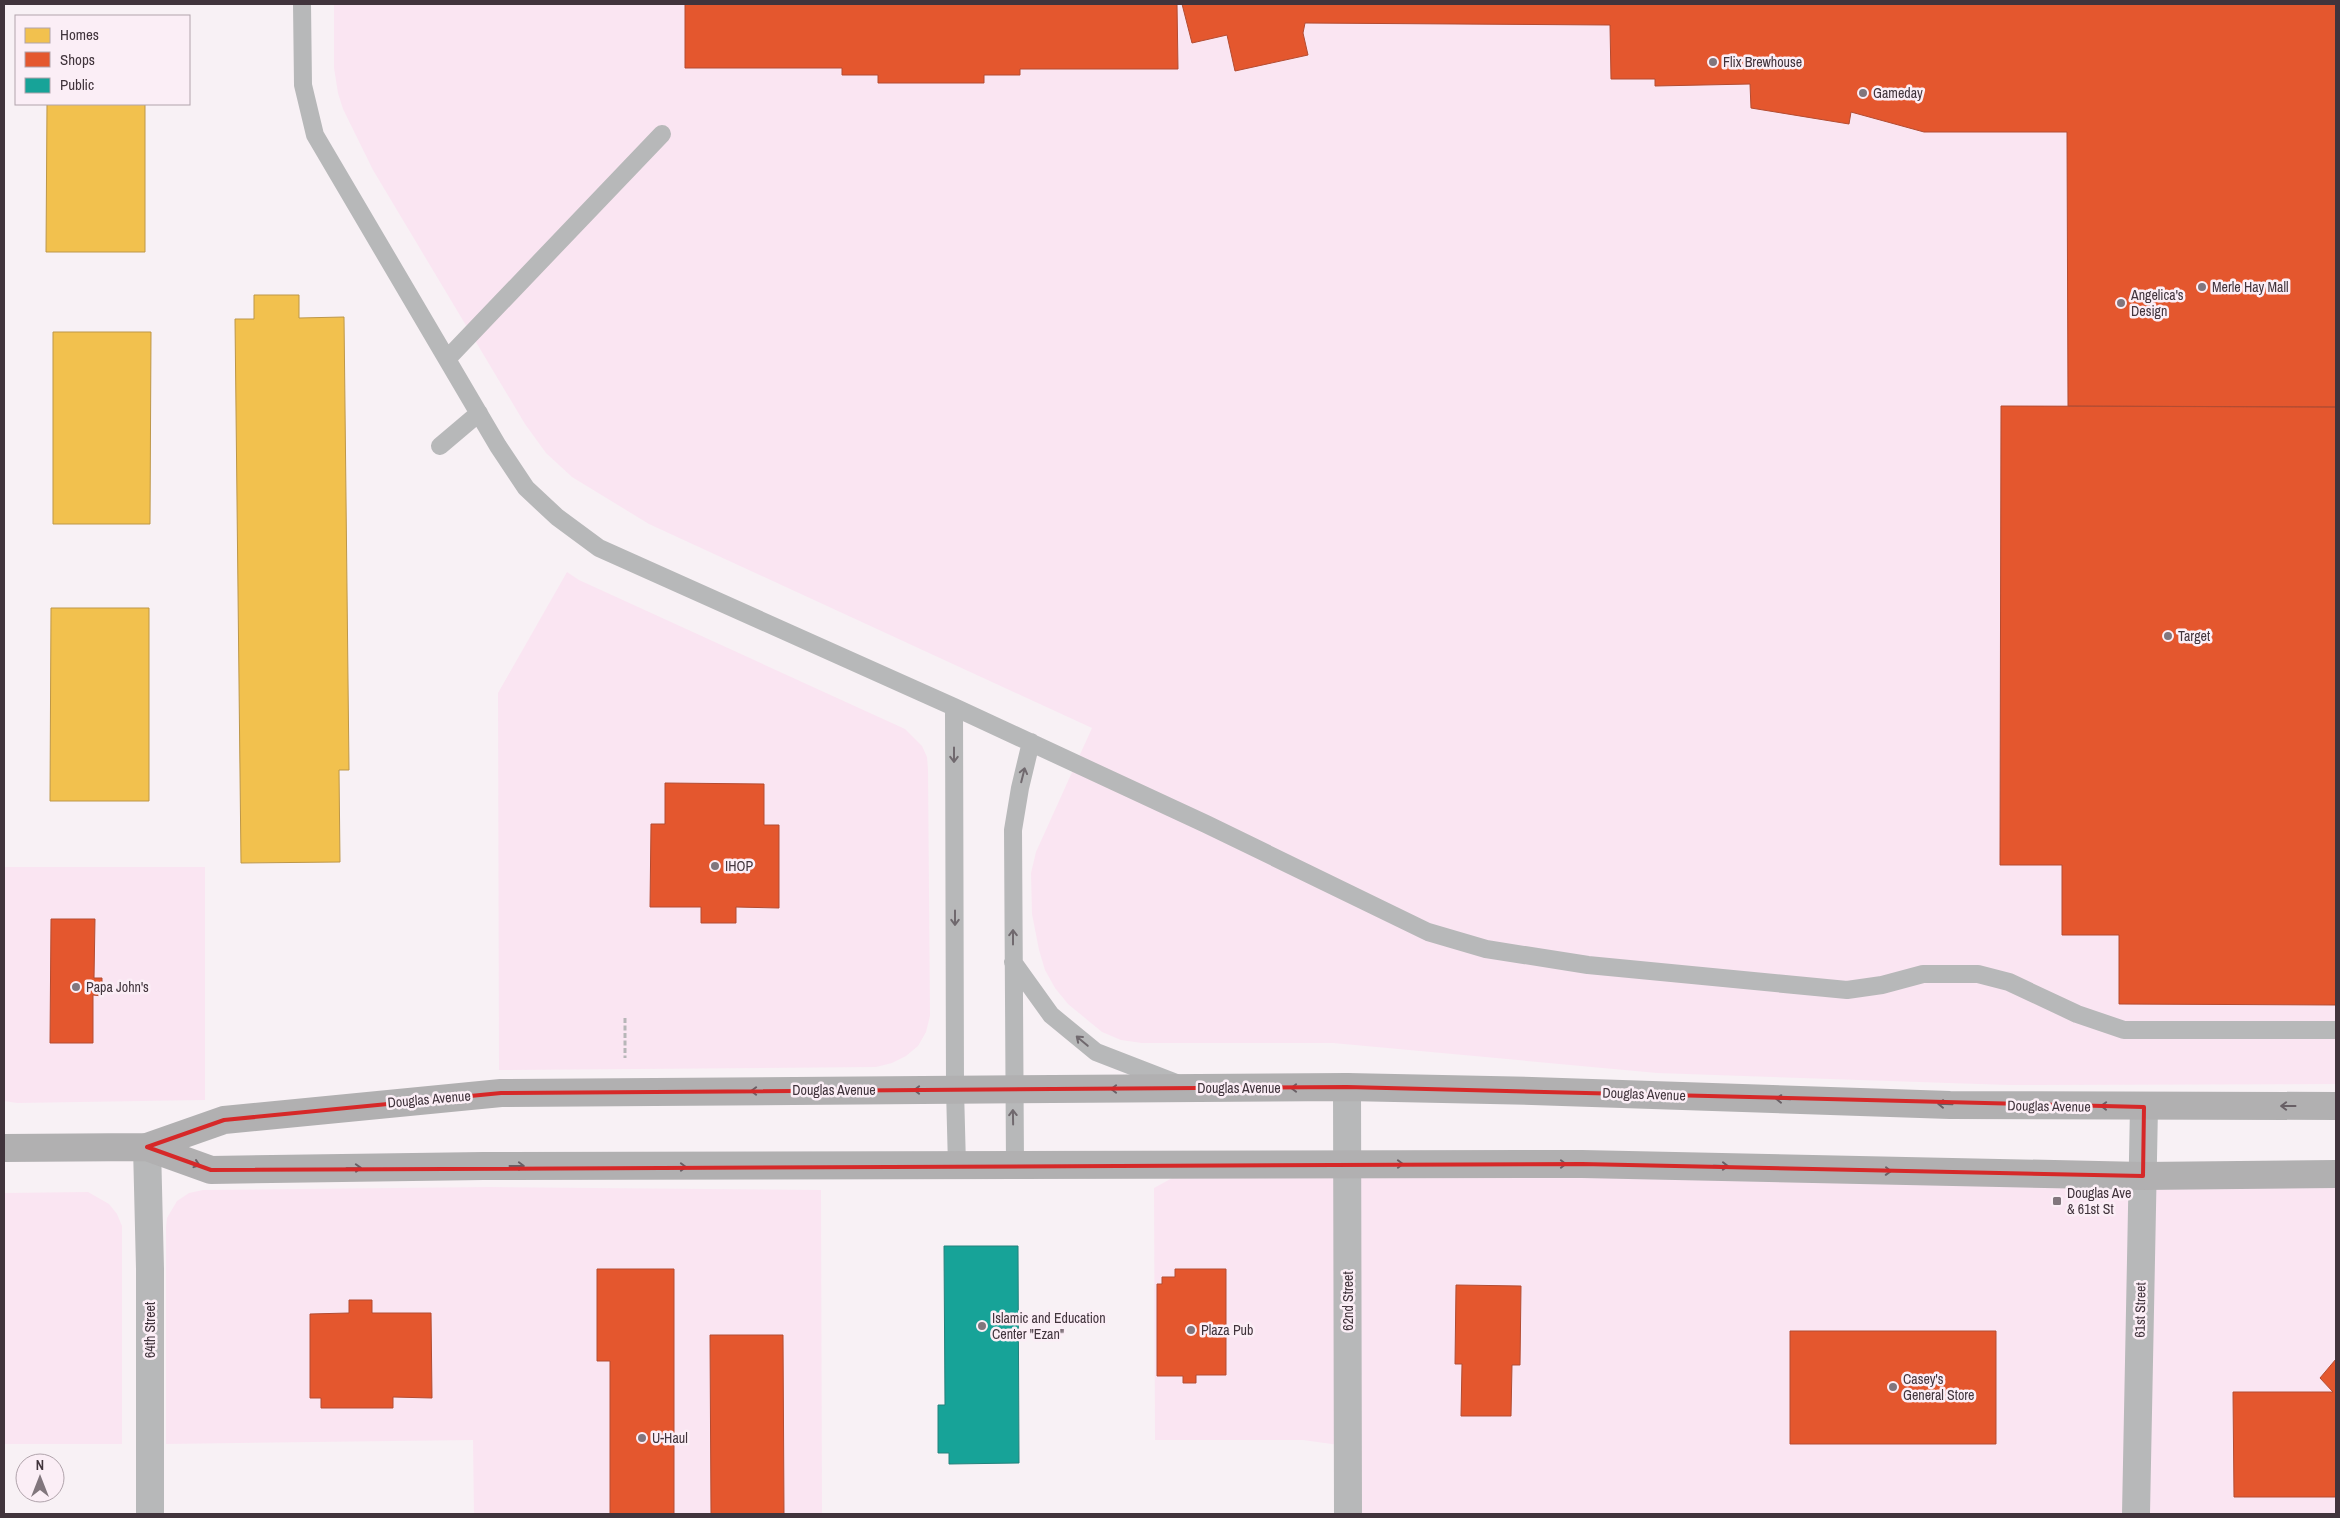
<svg xmlns="http://www.w3.org/2000/svg" width="2340" height="1518" font-family="'Archivo Narrow',sans-serif">
<rect width="100%" height="100%" fill="#f8f1f5"/>
<path fill="#fae5f2" d="M334,4H2336V1084L2008,1085L1657,1073L1333,1043H1142L1121,1040L1102,1032L1068,1004L1055,988L1045,970L1039,950L1032,914L1031,873L1036,852L1092,728L649,524L572,477L546,453L525,424L373,170L343,109L338,93L334,68Z
M567,572L579,580L905,729L922,746L927,757L928,769L930,1016L926,1032L918,1046L906,1056L892,1063L876,1067L499,1070L498,693Z
M4,867H205V1100L17,1103L4,1101Z
M1196,1165L2336,1174V1514H1347L1346,1446L1303,1440H1155L1154,1188Z
M489,1187L821,1190L822,1514H474L473,1440L166,1444V1227L167,1218L177,1201L189,1193L203,1190Z
M88,1192L109,1204L117,1214L122,1226V1444H4V1193Z"/>
<path fill="#f2c14e" stroke="#bd9749" d="M47,104H145V252H46Z
M254,295H299V318L344,317L349,770H339L340,862L241,863L235,319H254Z
M53,332H151L150,524H53Z
M51,608H149V801H50Z"/>
<path fill="#e4572e" stroke="#b34c32" d="M685,4H1177L1178,69H1020V75H984V83H878V75H842V68H685Z
M1182,4H2336V407L2068,406L2067,132H1924L1851,112L1849,124L1751,108L1750,84L1655,86V79H1611L1610,25L1305,23L1303,33L1308,55L1235,71L1227,35L1192,43Z
M2001,406L2336,407V1005L2119,1004V935H2062V865H2000Z
M665,783L764,784V825H779V908L736,907V923H701V907H650L651,824H665Z
M51,919H95L94,978H102V996L93,995V1043H50Z
M597,1269H674V1514H610V1361H597Z
M1175,1269H1226V1375H1196V1383H1183V1376H1157V1284H1162V1277H1175Z
M1456,1285L1521,1286L1520,1365H1512L1511,1416H1461L1462,1364H1455Z
M349,1300H372V1313H431L432,1398L393,1397V1408H321V1398H310V1314L349,1313Z
M1790,1331H1996V1444H1790Z
M710,1335H783L784,1514H711Z
M2336,1359V1497H2234L2233,1392H2333L2320,1378Z"/>
<path fill="#17a398" stroke="#24827c" d="M944,1246H1018L1019,1463L949,1464V1453H938V1405H945Z"/>
<g fill="none" stroke-linecap="round" stroke-linejoin="round">
<path stroke="#b7b6b8" stroke-width="3" stroke-dasharray="5 2.5" stroke-linecap="butt" d="M625,1018V1058"/>
<path stroke="#b7b8b9" stroke-width="18" d="M302,4L303,85L315,135L498,446L526,488L557,517L599,548L954,707L1206,824L1428,932L1486,949L1588,965L1847,990L1882,985L1923,974H1978L2009,982L2077,1014L2124,1030H2336
M447,359L662,134
M440,446L479,413
M954,707L955,1089L957,1166
M1013,962L1051,1015L1096,1052L1176,1083
M1015,1166L1013,830L1020,788L1031,742"/>
<path stroke="#b7b8b9" stroke-width="28" d="M1347,1087L1348,1514
M147,1147L150,1269V1514
M2136,1514L2144,1107"/>
<path stroke="#b1b0b1" stroke-width="28" d="M147,1147L211,1170L483,1166L1582,1164L2143,1176L2336,1174
M4,1148L147,1147L224,1120L501,1093L1347,1087L1532,1091L1950,1105L2336,1106"/>
</g>
<defs><path id="oneway-shaft" d="M-6 0H5M1.5-3L5.5 0L1.5 3" fill="none" stroke-width="1.6" stroke-linecap="round" stroke-linejoin="round" transform="scale(1.25)"/></defs>
<g stroke="#70696e">
<use href="#oneway-shaft" transform="translate(954 755) rotate(90)"/>
<use href="#oneway-shaft" transform="translate(1023 775) rotate(-76)"/>
<use href="#oneway-shaft" transform="translate(955 918) rotate(90)"/>
<use href="#oneway-shaft" transform="translate(1013 937) rotate(-90)"/>
<use href="#oneway-shaft" transform="translate(1082 1041) rotate(-140)"/>
<use href="#oneway-shaft" transform="translate(1013 1117) rotate(-91)"/>
</g>
<g stroke="#685f65">
<use href="#oneway-shaft" transform="translate(1298 1088) rotate(180)"/>
<use href="#oneway-shaft" transform="translate(1118 1089) rotate(180)"/>
<use href="#oneway-shaft" transform="translate(921 1090) rotate(180)"/>
<use href="#oneway-shaft" transform="translate(758 1091) rotate(180)"/>
<use href="#oneway-shaft" transform="translate(1783 1099) rotate(-178)"/>
<use href="#oneway-shaft" transform="translate(1945 1104) rotate(-178)"/>
<use href="#oneway-shaft" transform="translate(2108 1106) rotate(-179)"/>
<use href="#oneway-shaft" transform="translate(2288 1106) rotate(180)"/>
<use href="#oneway-shaft" transform="translate(193 1163) rotate(20)"/>
<use href="#oneway-shaft" transform="translate(1396 1164)"/>
<use href="#oneway-shaft" transform="translate(1559 1164)"/>
<use href="#oneway-shaft" transform="translate(517 1166)"/>
<use href="#oneway-shaft" transform="translate(1721 1166) rotate(1)"/>
<use href="#oneway-shaft" transform="translate(679 1167)"/>
<use href="#oneway-shaft" transform="translate(354 1168) rotate(-1)"/>
<use href="#oneway-shaft" transform="translate(1884 1171) rotate(2)"/>
</g>
<path fill="none" stroke="#d62828" stroke-width="4" stroke-linejoin="round" d="M1347,1087L2144,1107L2143,1176L1582,1164L211,1170L147,1147L224,1120L501,1093Z"/>
<g fill="#81767d" stroke="#fbeef6" stroke-width="2">
<circle cx="1713" cy="62" r="5"/>
<circle cx="1863" cy="93" r="5"/>
<circle cx="2202" cy="287" r="5"/>
<circle cx="2121" cy="303" r="5"/>
<circle cx="2168" cy="636" r="5"/>
<circle cx="715" cy="866" r="5"/>
<circle cx="76" cy="987" r="5"/>
<rect x="2052" y="1196" width="10" height="10" rx="2.5"/>
<circle cx="982" cy="1326" r="5"/>
<circle cx="1191" cy="1330" r="5"/>
<circle cx="1893" cy="1387" r="5"/>
<circle cx="642" cy="1438" r="5"/>
</g>
<g text-anchor="middle" dominant-baseline="central" stroke-width="5" stroke-linejoin="round" paint-order="stroke">
<g font-size="14" fill="#41343c" stroke="#fbeef6" text-anchor="start">
<text x="1723" y="62">Flix Brewhouse</text>
<text x="1873" y="93">Gameday</text>
<text x="2212" y="287">Merle Hay Mall</text>
<text x="2131" y="295">Angelica's<tspan x="2131" dy="16">Design</tspan></text>
<text x="2178" y="636">Target</text>
<text x="725" y="866">IHOP</text>
<text x="86" y="987">Papa John's</text>
<text x="2067" y="1193">Douglas Ave<tspan x="2067" dy="16">&amp; 61st St</tspan></text>
<text x="992" y="1318">Islamic and Education<tspan x="992" dy="16">Center "Ezan"</tspan></text>
<text x="1201" y="1330">Plaza Pub</text>
<text x="1903" y="1379">Casey's<tspan x="1903" dy="16">General Store</tspan></text>
<text x="652" y="1438">U-Haul</text>
</g>
<g font-size="14" fill="#41343c" stroke="#fbeef6">
<text x="1239" y="1088">Douglas Avenue</text>
<text x="834" y="1090">Douglas Avenue</text>
<text transform="translate(1644 1094) rotate(2)">Douglas Avenue</text>
<text transform="translate(429 1099) rotate(-5)">Douglas Avenue</text>
<text transform="translate(2049 1106) rotate(1)">Douglas Avenue</text>
<text transform="translate(1348 1301) rotate(-90)">62nd Street</text>
<text transform="translate(2140 1310) rotate(-89)">61st Street</text>
<text transform="translate(150 1330) rotate(-90)">64th Street</text>
</g>
</g>
<rect width="2340" height="1518" fill="none" stroke="#41343c" stroke-width="10"/>
<rect x="15" y="15" width="175" height="90" fill="#fbeef6" stroke="#b1a4ac"/>
<rect x="25" y="28" width="25" height="15" fill="#f2c14e" stroke="#b1a4ac"/>
<text x="60" y="40" font-size="15" fill="#41343c">Homes</text>
<rect x="25" y="52" width="25" height="15" fill="#e4572e" stroke="#b1a4ac"/>
<text x="60" y="65" font-size="15" fill="#41343c">Shops</text>
<rect x="25" y="78" width="25" height="15" fill="#17a398" stroke="#b1a4ac"/>
<text x="60" y="90" font-size="15" fill="#41343c">Public</text>
<g transform="translate(40 1478)"><circle r="24" fill="#fbeef6" stroke="#b1a4ac"/>
<path d="M0-4L9 19L0 12L-9 19Z" fill="#81767d"/>
<text y="-8" font-size="14" font-weight="bold" text-anchor="middle" fill="#41343c">N</text>
</g>
</svg>
